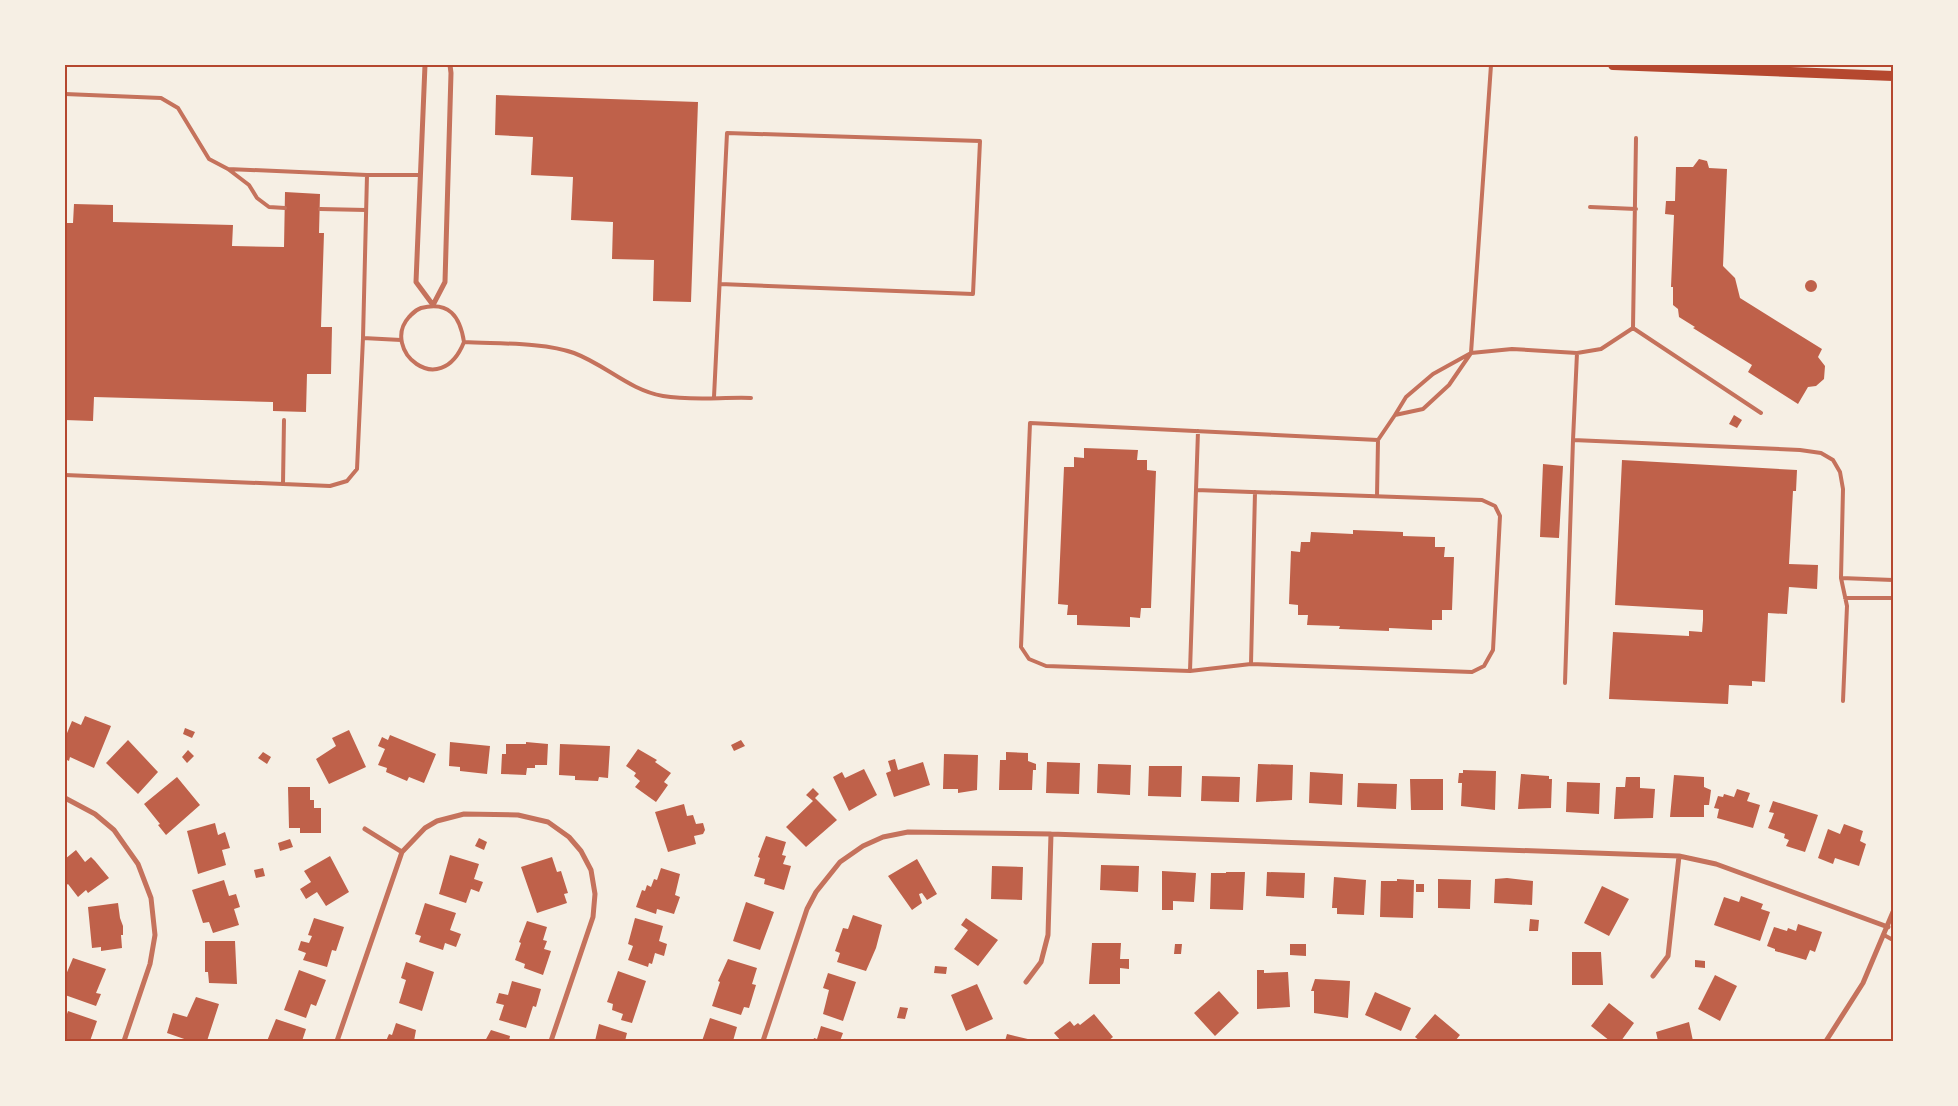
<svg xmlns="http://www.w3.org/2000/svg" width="1958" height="1106" font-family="Montserrat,sans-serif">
<rect width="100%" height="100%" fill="#f6efe4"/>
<path fill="#bf614a" d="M496,95L698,102L691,302L653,301L654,260L612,259L613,222L571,220L573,177L531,175L533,137L495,135Z
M1699,159L1707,161L1709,168L1727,169L1723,266L1735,278L1740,298L1822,349L1818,357L1825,366L1824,379L1816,386L1808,387L1798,404L1748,372L1752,365L1693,328L1695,327L1679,317L1678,309L1673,305V287H1671L1674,215L1665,214L1666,201H1675L1676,167H1693Z
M285,192L320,194L319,233H324L321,327H332L331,374H307L306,412L273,411V402L94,397L93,421L65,420V223H73L74,204L113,205V222L233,225L232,246L284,247Z
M1805 286a6 6 0 1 1 12 0a6 6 0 1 1-12 0Z
M1734,415L1742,420L1737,428L1729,424Z
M1084,448L1138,450L1137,460H1147V470L1156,471L1151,608H1141L1140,618L1130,617V627L1077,625V615H1067L1068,605L1058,604L1064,467H1074V457L1084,458Z
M1622,460L1797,470L1796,491H1793L1789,564L1818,565L1817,589L1789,587L1787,614L1768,613L1765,682L1752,681V686L1729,685L1728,704L1609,699L1613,632L1689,636V631L1702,632L1703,620V610L1615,605Z
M1543,464L1563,466L1559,538L1540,537Z
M1353,530L1403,532V536L1435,537V547H1445L1444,557H1454L1452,610H1442V620H1432V630L1389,628V631L1339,629L1340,626L1307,625L1308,615H1298V605L1289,604L1291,551L1300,552L1301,542H1310L1311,532L1353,534Z
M85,716L111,726L94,768L70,757L69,761L65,759V738L72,721L81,725Z
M185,728L195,732L192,738L183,734Z
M349,730L366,767L329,784L316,759L336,746L332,738Z
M390,735L436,754L424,783L409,777L407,781L386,772L387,768L378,765L385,749L378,746L382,737L388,740Z
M128,740L158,772L138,794L106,763Z
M741,740L745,746L734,751L731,745Z
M450,742L490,746L487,774L460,771V767L449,766Z
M526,742L548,744L547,765H535V768H527L526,775L501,774L502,754H506V744H526Z
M560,744L610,746L608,778L599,777L598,781L575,780V776L559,775Z
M638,749L657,760L655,762L671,773L664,782L668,785L656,802L635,787L640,781L634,776L636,773L626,766Z
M188,750L194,756L187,763L182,757Z
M263,752L271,757L267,764L258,758Z
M1006,752L1028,753V761L1036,764V770H1033L1032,790H999L1000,760H1006Z
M944,754L978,755L977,790L958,793V789H943Z
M895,759L898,770L923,762L930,785L894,797L886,773L891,771L888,761Z
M1047,762L1080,763L1079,794L1046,793Z
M1098,764L1131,765L1130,795L1097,793Z
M1258,764L1293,765L1292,800L1256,802Z
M1149,766H1182L1181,797L1148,796Z
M864,769L877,795L849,811L833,777L842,772L845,778Z
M1463,770L1496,771L1495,810L1461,806L1462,783H1458L1459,773H1463Z
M1310,772L1343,774L1342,805L1309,803Z
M1521,774L1549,776V779H1552L1551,808L1518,809Z
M1674,775L1704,777V787L1711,790L1709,805H1704V817H1670Z
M1202,776L1240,777L1239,802L1201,801Z
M177,777L200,805L166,835L158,825L160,824L144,804Z
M1626,777H1640V788L1655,789L1653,818L1614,819L1616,787H1625Z
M1410,779H1443V810H1411Z
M1567,782L1600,783L1599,814L1566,812Z
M1358,783L1397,784L1396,809L1357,807Z
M288,787H310V800H314V808H321V833H300V828H289Z
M813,788L819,794L815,798L837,820L806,847L786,827L813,801L806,795Z
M1737,789L1750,793L1747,801L1760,805L1753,828L1717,818L1719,809L1714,808L1718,796L1723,797L1724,794L1734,797Z
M1773,801L1818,815L1805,852L1786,846L1789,840L1784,838L1785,834L1768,828L1774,813L1769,812Z
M684,804L687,816L693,815L696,824L703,823L705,830L703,834L694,836L696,844L668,852L655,812Z
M215,823L218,835L225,832L230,848L222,850L226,865L198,874L187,831Z
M1844,824L1863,831L1860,841L1866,844L1859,866L1835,858L1833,864L1818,858L1828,829L1840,834Z
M766,836L786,842L782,855L786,856L783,864L791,866L784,890L764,884L765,879L754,876L760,858L758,857Z
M479,838L487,842L484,850L475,846Z
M290,839L293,847L280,851L278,843Z
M76,850L85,862L91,857L95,861L109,878L88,893L86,890L78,897L68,884L65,886V859Z
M450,855L479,864L474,879L483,882L479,892L471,889L466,903L439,894Z
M330,856L349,892L326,906L317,892L306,899L300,889L311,882L304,871Z
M552,857L557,872L561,871L568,893L564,894L567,903L537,913L521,867Z
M917,859L937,894L927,900L922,893L919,894L922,903L912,910L888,876Z
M1101,865L1139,866L1138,892L1100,890Z
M992,866L1023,867L1022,900L991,899Z
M263,868L265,876L256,878L254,870Z
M661,868L680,874L675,895L680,897L674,914L657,909L656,914L636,907L642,890L645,891L647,885L651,887L654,879L657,880Z
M1162,871L1196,873L1194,902L1173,901V910H1162Z
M1226,872H1245L1243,910L1210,909L1211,873H1226Z
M1267,872L1305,873L1304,898L1266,896Z
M1334,877L1366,880L1364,915L1337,914V908H1332Z
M1507,878L1533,881L1532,905L1494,903L1495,879Z
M1397,879L1414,880L1413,918L1380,917L1381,881H1397Z
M1438,879L1471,880L1470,909L1438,908Z
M224,880L229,896L236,894L240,907L234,909L239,925L213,933L209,922L203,923L192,890Z
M1416,884H1424V892H1416Z
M1602,886L1629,899L1609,936L1584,923Z
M1741,896L1763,904L1761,909L1770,912L1760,941L1714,925L1724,897L1739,902Z
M746,902L774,912L760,950L733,941Z
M118,903L120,918L123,926V935H121L122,948L101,951V947L92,948L88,907Z
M425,903L456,913L450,930L461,934L456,947L445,943L443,950L419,942L421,936L415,934Z
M853,915L882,925L876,948L866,971L837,962L840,953L835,951L843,928L848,929Z
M314,918L344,927L336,951L332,950L327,967L303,960L306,953L298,950L301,941L309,943L312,936L308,935Z
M635,918L663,926L659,941L667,944L664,956L655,953L652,964L649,963L648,967L628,960L633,946L628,944Z
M966,918L998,940L978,966L954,949L968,930L961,925Z
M1530,919L1539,920L1538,931H1529Z
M527,921L547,927L543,940L547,941L544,949L551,951L543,975L524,968L525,964L515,960L521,943L519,942Z
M1798,924L1822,932L1815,952L1810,950L1806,960L1775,951V949L1767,946L1774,927L1787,931L1788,928L1796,931Z
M205,941H235L237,984L209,983L208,972H205Z
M1092,943H1121L1120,959H1129V969L1120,968V984H1089Z
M1175,944H1182L1181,954H1174Z
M1290,944H1306V956L1290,955Z
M1572,952H1601L1603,985H1572Z
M73,958L106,969L96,993L101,994L96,1006L65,995V977Z
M728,959L757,968L752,984L756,985L749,1008L744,1007L741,1015L712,1006L720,982L718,981Z
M1695,960L1705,961V968L1695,967Z
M406,962L434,972L422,1011L399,1003L406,980L401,978Z
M935,966L947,967L946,974L934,973Z
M299,970L326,980L316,1006L311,1004L306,1018L284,1010Z
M1257,970H1264V973L1288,972L1290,1007L1257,1009Z
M618,971L646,981L632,1023L621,1020L623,1014L612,1010L613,1004L607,1002Z
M828,973L856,982L843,1021L823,1014L829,990L823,988Z
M1715,975L1737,986L1720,1021L1698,1009Z
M1315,979L1350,981L1348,1018L1314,1013V991H1311Z
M512,981L541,989L536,1007L533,1006L526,1028L499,1020L504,1005L496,1003L499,993L508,995Z
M977,984L993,1019L966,1031L951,995Z
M1219,991L1239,1013L1215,1036L1194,1013Z
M1375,992L1411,1008L1401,1031L1365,1015Z
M196,997L219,1004L207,1041H190L167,1033L173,1013L187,1017Z
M1609,1003L1634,1023L1621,1041H1610L1591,1026Z
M900,1007L908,1008L905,1019L897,1018Z
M68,1011L97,1021L90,1041H65V1020Z
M1094,1014L1113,1037L1108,1041H1061L1054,1033L1070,1021L1074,1026L1078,1023L1080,1025Z
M1435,1014L1460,1035L1455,1041H1420L1415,1037Z
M710,1018L737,1027L733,1041H702Z
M276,1019L306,1029L302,1041H267Z
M1689,1022L1693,1041H1658L1656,1032Z
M396,1023L416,1030L414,1041H386L389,1034L392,1035Z
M599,1024L627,1033L625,1041H595Z
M821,1026L843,1033L840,1041H813L814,1038L817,1039Z
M491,1030L510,1036L509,1041H485Z
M1007,1034L1032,1040V1041H1005Z"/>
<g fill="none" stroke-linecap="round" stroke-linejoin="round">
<path stroke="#c5725c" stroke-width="4" d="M1491,65L1471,353L1449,385L1423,409L1395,415L1406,397L1433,374L1471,353L1512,349L1577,353L1601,349L1633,328L1636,138
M65,94L161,98L178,108L209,159L228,169L367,175
M228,169L249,185L257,198L269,207L285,208
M1590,207L1636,209
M320,209L366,210
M1633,328L1761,413
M401,340L363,338L367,175H420
M464,342C460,316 449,301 421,308C415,310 413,313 409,317C380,349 440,402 464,342C496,344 544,342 574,353C606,365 629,390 663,396C691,401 722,397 751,398
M1577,353L1573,440L1800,450L1821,453L1833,460L1840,472L1843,489L1841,578L1847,606L1843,701
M714,397L727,133L980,141L973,294L720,284
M65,475L330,486L347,481L357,469L363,338
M283,484L284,420
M1196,490L1198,431
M1377,496L1378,440
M1841,578L1893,580
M1845,598H1893
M1251,664L1255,492
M1190,671L1196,490L1482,500L1495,506L1500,516L1493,650L1484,666L1472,672L1251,664L1190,671L1046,666L1029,659L1021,647L1030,423L1378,440L1395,415
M1565,683L1573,440
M1884,935L1893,940"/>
<path stroke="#c5725c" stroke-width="5" d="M425,65L416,282L433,305L445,282L451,73L450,65
M65,798L95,814L114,830L138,864L151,898L155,935L150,964L124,1041
M365,829L402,852
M1653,976L1668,956L1679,856
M1026,982L1041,962L1048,935L1051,834
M337,1041L402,852L425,828L437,821L464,814L518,815L548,822L569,837L581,851L591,870L595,894L593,917L551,1041
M763,1041L807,909L816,892L840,862L863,846L883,837L908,832L1051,834L1679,856L1716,864L1888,927
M1826,1041L1863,983L1893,912"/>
<path stroke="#b5482f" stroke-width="10" d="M1613,65L1893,76"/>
</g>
<rect width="1958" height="1106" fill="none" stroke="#f6efe4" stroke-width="132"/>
<rect x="66" y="66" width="1826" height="974" fill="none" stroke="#b5482f" stroke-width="2"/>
</svg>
